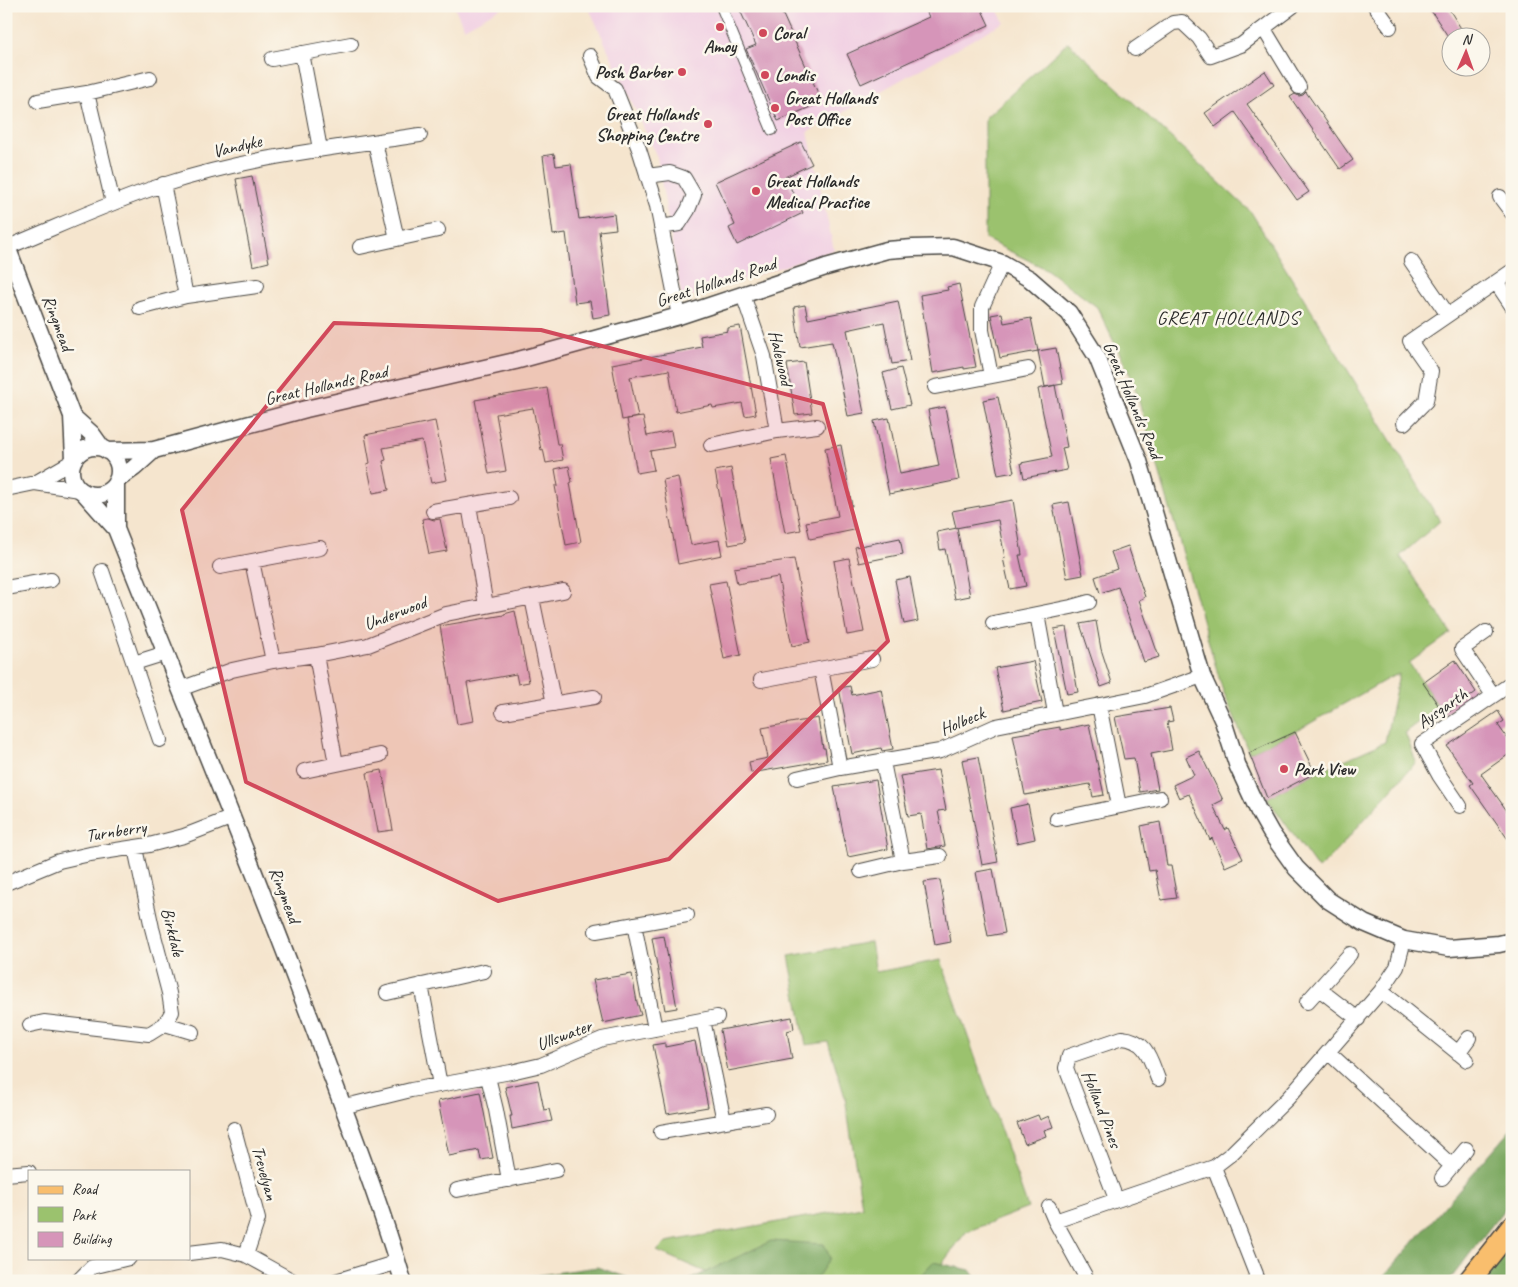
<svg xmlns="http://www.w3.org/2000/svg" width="1518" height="1287" font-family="Caveat,sans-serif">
<rect width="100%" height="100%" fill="#fbf7ec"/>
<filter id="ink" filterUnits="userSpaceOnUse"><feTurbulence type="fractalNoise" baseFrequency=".02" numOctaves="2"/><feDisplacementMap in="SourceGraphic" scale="10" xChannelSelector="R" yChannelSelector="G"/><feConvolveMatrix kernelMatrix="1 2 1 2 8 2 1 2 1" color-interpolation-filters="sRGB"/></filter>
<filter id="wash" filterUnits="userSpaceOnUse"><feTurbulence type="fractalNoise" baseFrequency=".0096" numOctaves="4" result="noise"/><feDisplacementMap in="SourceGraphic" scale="20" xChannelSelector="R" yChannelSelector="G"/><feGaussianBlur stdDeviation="1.12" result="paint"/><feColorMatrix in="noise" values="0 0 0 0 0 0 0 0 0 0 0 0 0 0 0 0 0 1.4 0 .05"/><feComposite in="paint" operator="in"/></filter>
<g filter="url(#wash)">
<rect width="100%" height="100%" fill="#f5e5ce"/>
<path fill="#f1d0e3" d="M454,6H504L464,28Z
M588,6H995L1004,22L808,132L834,250L682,299L657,157Z"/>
<path fill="#9bc26e" stroke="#63764c" d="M1068,42L1251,212L1440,521L1400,556L1451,633L1409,663L1439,707L1405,732L1416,762L1329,859L1318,869L1267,798L1315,773L1385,742L1399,674L1389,678L1295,732L1249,753L1222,688L1133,381L1097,307L1046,269L985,239V118Z
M871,942L876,972L941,960L1028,1208L966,1232L929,1281H726L657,1251L666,1242L862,1207L845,1097L828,1042L806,1045L789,956Z"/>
<path fill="#7ca861" stroke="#546a46" d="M1512,1128V1199L1449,1281H1380Z
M1512,1240V1278L1510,1281H1482Z
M771,1241L824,1244L830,1258L815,1281H687Z
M933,1262L970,1270L978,1281H915Z
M597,1267L637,1281H497Z"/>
<g id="blocks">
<path fill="#d695b9" d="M738,6H779L822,102L778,121L746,49L756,45Z
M924,6H980L989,25L861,84L847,54L929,17Z
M1428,6H1447L1467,38H1449Z
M1265,71L1274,85L1247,104L1309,192L1297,200L1235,112L1215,127L1205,113Z
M1306,92L1353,160L1340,169L1290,97L1295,94L1299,96L1303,95Z
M801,142L812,164L785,177L803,213L737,245L729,228L735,225L715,182Z
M554,154L556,166L571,164L579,219L614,214L616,229L599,231L610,315L593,318L590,301L575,303L566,233L553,235L543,156Z
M252,176L269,262L253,266L236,179Z
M959,284L976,367L964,369V367L933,373L920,295L948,290L947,287Z
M898,301L910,361L892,364L884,322L847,330L864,413L848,416L832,342L800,347L794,307L805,305L808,319Z
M1002,313L1004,323L1031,318L1038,351L1000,358L991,315Z
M740,326L756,414L745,416L742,403L713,408L712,405L676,412L669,370L630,377L638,417L622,420L612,364L702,347L700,336L728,331V328Z
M1056,348L1063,384L1045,387L1038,351Z
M804,362L812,413L795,415L787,364Z
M901,368L910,405L892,409L883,373Z
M1055,385L1067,447L1062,448L1067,470L1024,478L1021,463L1052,457L1038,389Z
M547,388L557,444H560L563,460L546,463L543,449L541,450L533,408L496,414L506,471L489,474L475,400Z
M998,397L1014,472L998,475L983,400Z
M945,407L959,480L889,494L874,421L889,418L900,474L939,466L928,410Z
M643,417L647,436L671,431L674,447L650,451L654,470L637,473L627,419Z
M435,421L447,480L431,483L422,441L383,448L386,460L383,461L389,490L373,493L367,464L370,463L365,435Z
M841,445L852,506H849L854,530L810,539L806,522L838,516L825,448Z
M786,456L801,530L785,533L771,459Z
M569,466L572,482L570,483L581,542L566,545L555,486H558L555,469Z
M731,468L745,542L729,545L715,471Z
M678,477L691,545L719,540L722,555L678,564L663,480Z
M1013,500L1022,555H1019L1026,586L1010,589L1003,558H1005L998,520L956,528L952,511Z
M1069,502L1083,575L1067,578L1053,505Z
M428,518L434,520L440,519L447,551L429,554L422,519Z
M957,528L970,596L955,599L945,549L940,550L937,532Z
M900,538L903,554L859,563L855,547Z
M1128,546L1145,597L1139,600L1159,657L1144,662L1118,587L1100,593L1095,577L1117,569L1111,552Z
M849,558L864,632L847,635L834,561Z
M794,559L810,642L792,646L778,577L737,584L734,568Z
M910,577L918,621L904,624L895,580Z
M726,581L741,655L724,659L709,584Z
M515,611L529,682L518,684L516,674L467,683L474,721L457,724L440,626L504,615V614Z
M1096,621L1101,649L1112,683L1101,687L1080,624Z
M1066,627L1078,692L1067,694L1054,629Z
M1455,660L1476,692L1445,715L1423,683Z
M1033,661L1042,702L1004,710L995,668Z
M850,686L852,695L881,689L893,749L882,751L881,748L852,754L839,688Z
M1170,708L1173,721L1167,722L1172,750L1151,754L1158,789L1140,792L1134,758L1124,759L1115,717Z
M1498,711L1504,721L1498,725L1512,745V752L1481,774L1512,818V845L1470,785L1473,783L1447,746Z
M818,718L823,748H825L827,760L751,773L749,762L768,758L762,728Z
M1089,724L1104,795L1093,797L1090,784L1025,795L1013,735L1060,727V730Z
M1295,732L1315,773L1267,798L1249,753Z
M1199,751L1223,800L1213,805L1225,830L1228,828L1243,859L1225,867L1212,838L1210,840L1189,794L1179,798L1173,785L1194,775L1186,757Z
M978,757L998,862L982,865L962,760Z
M382,770L393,830L378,832L367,773Z
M938,770L946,810L938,811L945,846L927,849L921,814L908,816L900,776Z
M876,780L888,849L848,857L834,787Z
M1028,804L1035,839L1017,843L1010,808Z
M1160,822L1167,866H1171L1177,898L1161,900L1155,870L1149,871L1141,826Z
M993,869L1005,933L988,936L976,872Z
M940,880L951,942L935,945L924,882Z
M664,936L677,1008L665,1010L652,938Z
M632,974L637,1002L641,1015L603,1023L593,980Z
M792,1017L794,1029L787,1031L792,1059L728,1071L720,1030Z
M695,1041L708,1107L667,1114L653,1045L665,1043V1047Z
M538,1080L544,1110L549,1109L552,1121L512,1129L510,1116H512L505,1087Z
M480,1092L493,1158L481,1160L479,1150L449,1156L438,1101Z
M1038,1115L1040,1120L1049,1116L1053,1127L1044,1130L1046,1136L1025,1144L1017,1123Z"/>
</g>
</g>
<g filter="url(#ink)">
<use href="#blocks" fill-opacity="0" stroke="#494743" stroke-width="1"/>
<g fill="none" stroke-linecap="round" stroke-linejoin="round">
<g stroke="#494743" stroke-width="12">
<path id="pedestrian" d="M721,6L772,130"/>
</g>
<g stroke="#494743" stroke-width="16">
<path id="minor" d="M1375,6L1390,27
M1264,29L1299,87
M1135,49L1173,23L1182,22L1199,38L1211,56L1241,45L1293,6
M302,53L320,149
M590,56L599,77L615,89L639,149L657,206L679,316
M272,59L351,44
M87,93L113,203
M38,101L87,93L150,78
M375,142L397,239
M647,176L670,173L684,178L694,195L688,210L679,224L661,227
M163,184L186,296
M1500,197L1512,213
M8,247C59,226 110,202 163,185C247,157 334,148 420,135
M360,247L438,230
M1411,261L1448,315
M1496,282L1512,306
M743,295L764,356L777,431
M140,308L186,296L257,286
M991,376L982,330V307L1002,263
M935,387L1028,369
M1404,423L1426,401L1431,371L1410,341L1512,271
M711,445L777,431L817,426
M35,483L73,461
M6,489L35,483L80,490
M469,505L486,606
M433,511L509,498
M252,561L273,661
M220,567L320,548
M102,571L160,740
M6,588L51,580
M532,598L554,704
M1037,614L1055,713
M993,623L1071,607L1089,602
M1486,632L1462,649L1493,695
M316,655L336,764
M134,663L166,653
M821,669L840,768
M761,680L872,659
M180,689L232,670L273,661L316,655L368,645L446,614L563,591
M1099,705L1119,806
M503,712L594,697
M883,762L903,861
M304,771L380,755
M797,778L840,768L940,751L996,726L1145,696L1202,676
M1460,806L1439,775L1422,744L1512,683
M1057,819L1160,798
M135,848L152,928L169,993L172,1012L165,1024
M861,871L903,861L940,856
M6,883L59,861L90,854L149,845L184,836L233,817
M634,924L655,1029
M596,931L687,915
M421,985L440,1085
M1319,989L1358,1019
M1381,991L1467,1060
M387,993L484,971
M1307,1002L1350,954
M703,1020L724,1121
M30,1025L44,1022L149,1034L165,1024L192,1032
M1328,1052L1452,1166
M1458,1053L1469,1038
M488,1077L496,1110L509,1180
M343,1106L354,1104L411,1090L511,1072L541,1065L602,1039L717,1017
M234,1129L258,1219L246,1255
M661,1132L766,1114
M1214,1167L1256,1274L1255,1281
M6,1174L29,1172
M1442,1178L1466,1149
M457,1190L556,1170
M1116,1199L1066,1068L1069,1056L1122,1038C1147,1040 1150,1059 1158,1079
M1049,1207L1055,1221L1088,1281
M1055,1221L1214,1167L1231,1154L1288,1098L1381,991L1397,967L1404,940
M189,1253L222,1249L246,1255L293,1281
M78,1281L92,1267L129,1258
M336,1281L398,1262"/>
</g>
<g stroke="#494743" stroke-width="19">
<path id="tertiary" d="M6,244L72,416L74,459
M72,416L92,434L102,448
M71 471a24 24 0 1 1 48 0a24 24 0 1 1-48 0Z
M107,451L154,450L306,409L515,361L679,316L826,267L887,250L913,248L953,247L1002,263L1030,279L1069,313L1097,357L1139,461L1202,676L1223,721L1238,767L1258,810L1271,833L1296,868L1328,900L1364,923L1404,940L1449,948L1499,944L1512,941
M117,480L134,468L154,450
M84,493L116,529L124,549C193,722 265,894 329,1069C355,1139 382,1209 403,1281
M116,529V482"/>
</g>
<g stroke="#494743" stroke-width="24">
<path id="primary" d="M1469,1281L1512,1227"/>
</g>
<use href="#pedestrian" stroke="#fff" stroke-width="10"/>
<use href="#minor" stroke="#fff" stroke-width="14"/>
<use href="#tertiary" stroke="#fff" stroke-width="16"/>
<use href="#primary" stroke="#f9be6d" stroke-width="21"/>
</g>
</g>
<path fill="#d1495b" fill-opacity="0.2" stroke="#d1495b" stroke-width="4" stroke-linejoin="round" d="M334,323L541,330L823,404L888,641L669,859L498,901L246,782L182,510Z"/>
<g fill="#d1495b" stroke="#fbf7ec" stroke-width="2">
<circle cx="720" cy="27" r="5"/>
<circle cx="763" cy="33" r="5"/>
<circle cx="682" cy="72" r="5"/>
<circle cx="765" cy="75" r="5"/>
<circle cx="775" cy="108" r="5"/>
<circle cx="708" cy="124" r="5"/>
<circle cx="756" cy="191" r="5"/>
<circle cx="1284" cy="769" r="5"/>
</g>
<g text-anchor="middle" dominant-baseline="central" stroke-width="5" stroke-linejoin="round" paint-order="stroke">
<g font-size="18" font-weight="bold" fill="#2b2b2b" stroke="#fbf7ec" text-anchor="start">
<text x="773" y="33">Coral</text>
<text x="720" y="46" text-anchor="middle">Amoy</text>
<text x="672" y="72" text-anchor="end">Posh Barber</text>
<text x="775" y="75">Londis</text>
<text x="785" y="98">Great Hollands<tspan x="785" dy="21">Post Office</tspan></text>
<text x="698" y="114" text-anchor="end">Great Hollands<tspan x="698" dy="21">Shopping Centre</tspan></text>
<text x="766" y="181">Great Hollands<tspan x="766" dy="21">Medical Practice</tspan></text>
<text x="1294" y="769">Park View</text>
</g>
<g font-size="18" fill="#2b2b2b" stroke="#fbf7ec">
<text transform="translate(237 146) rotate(-13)">Vandyke</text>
<text transform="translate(716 282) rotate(-18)">Great Hollands Road</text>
<text transform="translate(58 323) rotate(69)">Ringmead</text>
<text transform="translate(781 358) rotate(77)">Halewood</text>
<text transform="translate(326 385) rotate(-13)">Great Hollands Road</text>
<text transform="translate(1133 400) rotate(67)">Great Hollands Road</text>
<text transform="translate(395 613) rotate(-21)">Underwood</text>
<text transform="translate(1442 708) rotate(-35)">Aysgarth</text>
<text transform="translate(962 721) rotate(-23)">Holbeck</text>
<text transform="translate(116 831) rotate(-9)">Turnberry</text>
<text transform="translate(285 895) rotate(69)">Ringmead</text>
<text transform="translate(173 932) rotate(76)">Birkdale</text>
<text transform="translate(564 1035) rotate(-21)">Ullswater</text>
<text transform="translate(1102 1109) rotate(69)">Holland Pines</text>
<text transform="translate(265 1173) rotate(75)">Trevelyan</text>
</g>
<g font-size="19" letter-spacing="1" fill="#2b2b2b" stroke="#fbf7ec">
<text x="1228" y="318">GREAT HOLLANDS</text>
</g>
</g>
<rect width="1518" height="1287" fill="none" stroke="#fbf7ec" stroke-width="25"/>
<rect x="28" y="1170" width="162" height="90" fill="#fbf7ec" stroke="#a8a59f"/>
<rect x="38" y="1186" width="25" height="8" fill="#f9be6d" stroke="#a8a59f"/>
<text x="72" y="1194" font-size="15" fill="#2b2b2b">Road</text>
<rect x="38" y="1207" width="25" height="15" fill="#9bc26e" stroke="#a8a59f"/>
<text x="72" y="1220" font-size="15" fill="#2b2b2b">Park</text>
<rect x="38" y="1232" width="25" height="15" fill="#d695b9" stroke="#a8a59f"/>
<text x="72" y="1244" font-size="15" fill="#2b2b2b">Building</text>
<g transform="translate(1466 52) rotate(2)"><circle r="24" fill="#fbf7ec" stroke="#a8a59f"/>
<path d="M0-4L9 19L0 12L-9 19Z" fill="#d1495b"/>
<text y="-8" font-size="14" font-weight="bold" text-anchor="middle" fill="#2b2b2b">N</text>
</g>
</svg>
